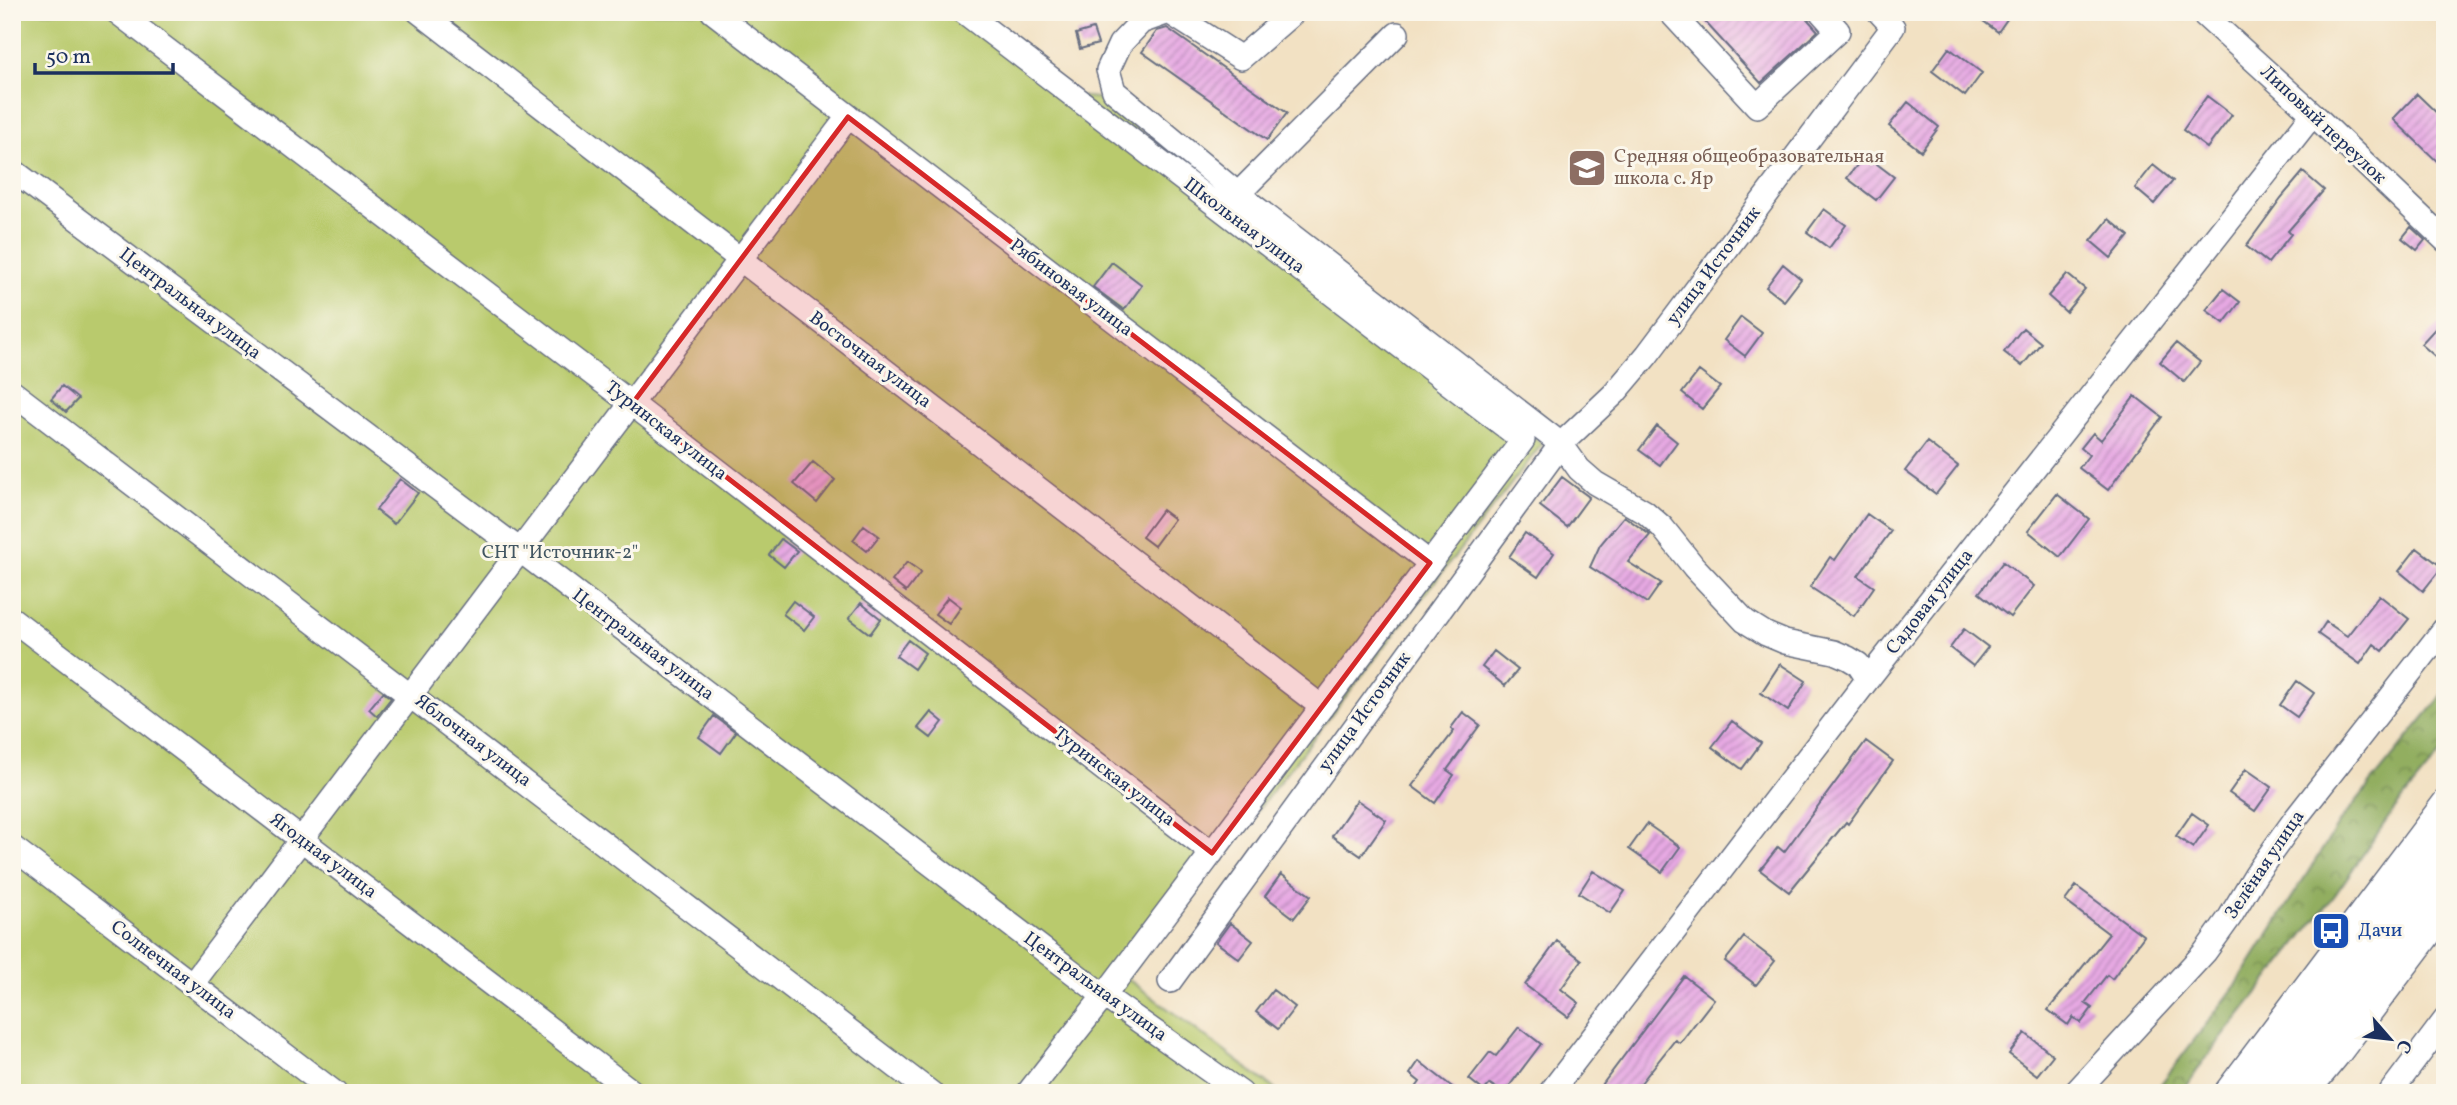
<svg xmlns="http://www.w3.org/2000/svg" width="2457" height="1105" font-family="Vollkorn,serif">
<defs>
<pattern id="forest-crowns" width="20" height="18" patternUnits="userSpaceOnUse" patternTransform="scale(1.75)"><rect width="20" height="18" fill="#92ae60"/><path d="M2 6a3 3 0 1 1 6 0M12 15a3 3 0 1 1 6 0" fill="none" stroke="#768e52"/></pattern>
<pattern id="building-hatch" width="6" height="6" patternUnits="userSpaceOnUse" patternTransform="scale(1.75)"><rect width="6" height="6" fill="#e7a9e3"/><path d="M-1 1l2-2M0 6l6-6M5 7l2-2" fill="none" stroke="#ba8abb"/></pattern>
</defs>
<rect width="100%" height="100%" fill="#fbf7ec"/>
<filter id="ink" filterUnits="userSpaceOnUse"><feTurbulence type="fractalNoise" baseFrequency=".0143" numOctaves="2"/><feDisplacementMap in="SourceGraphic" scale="14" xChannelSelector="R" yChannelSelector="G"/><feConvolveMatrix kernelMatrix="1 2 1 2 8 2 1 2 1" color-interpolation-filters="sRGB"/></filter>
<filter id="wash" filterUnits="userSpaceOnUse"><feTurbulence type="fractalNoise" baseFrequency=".00686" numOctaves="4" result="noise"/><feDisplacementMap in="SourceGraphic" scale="28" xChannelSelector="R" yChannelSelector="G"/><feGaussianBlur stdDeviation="1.57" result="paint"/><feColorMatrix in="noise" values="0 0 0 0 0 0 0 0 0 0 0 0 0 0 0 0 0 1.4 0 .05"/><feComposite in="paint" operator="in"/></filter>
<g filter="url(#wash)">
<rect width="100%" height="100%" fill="#f2e1c3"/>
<path fill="url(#forest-crowns)" stroke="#566e5f" stroke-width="2" d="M2445,692V748L2393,811L2335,895L2203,1062L2182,1093H2154L2239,981L2341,820Z"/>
<path fill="#b9ca6d" stroke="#6a7c66" stroke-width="2" d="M12,12H975L1063,95L1097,98L1542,444L1127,978L1280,1093H12Z"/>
<g id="blocks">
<path fill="url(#building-hatch)" d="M1696,12H1801L1818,31L1761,83Z
M1971,12H2012L1998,32Z
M1167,28L1287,113L1267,140L1142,52L1157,31Z
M1093,29L1098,44L1080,49L1076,34Z
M1949,48L1982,73L1965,96L1932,71Z
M2417,94L2445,121V169L2393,119Z
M2207,96L2232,115L2207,148L2183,130Z
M1908,102L1939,127L1921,151L1889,126Z
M1865,155L1894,177L1876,200L1847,178Z
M2153,165L2173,181L2154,204L2135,188Z
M2303,172L2324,190L2288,231L2291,234L2268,263L2246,246L2281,198Z
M1824,209L1846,225L1829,248L1807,232Z
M2109,219L2129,236L2111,258L2091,241Z
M2411,227L2425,240L2417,250L2402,238Z
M1112,262L1142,285L1124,310L1093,287Z
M1783,264L1801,279L1784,301L1766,287Z
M2067,274L2085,289L2066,312L2048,296Z
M2223,289L2240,302L2224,323L2206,310Z
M1741,317L1762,333L1745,356L1724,340Z
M2445,318V365L2421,344Z
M2023,328L2041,343L2022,366L2004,352Z
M2176,343L2200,362L2184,382L2160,362Z
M1699,371L1720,387L1702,409L1682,393Z
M62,386L78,399L66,412L51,399Z
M2135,396L2162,417L2108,490L2079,468L2089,455L2081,448L2093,433L2101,440Z
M1657,426L1677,442L1660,465L1639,450Z
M1927,442L1958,466L1936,494L1905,471Z
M813,462L835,480L817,503L794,484Z
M1562,477L1589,497L1567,527L1540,506Z
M400,479L418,493L394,524L376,510Z
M2057,494L2089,519L2060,557L2028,531Z
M1162,510L1174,519L1154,546L1142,537Z
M1867,514L1891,531L1858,576L1874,587L1854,616L1810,587L1830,557L1835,560Z
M1624,516L1650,535L1628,562L1661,583L1647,603L1590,567L1600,545Z
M864,525L879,536L867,551L853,540Z
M1525,533L1554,553L1538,577L1509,557Z
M781,539L797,551L784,567L769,555Z
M2417,548L2442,567L2423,591L2399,571Z
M907,562L921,572L906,592L892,581Z
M2003,562L2034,586L2010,617L1979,593Z
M2379,595L2409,619L2383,651L2374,644L2360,664L2318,634L2326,622L2347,636Z
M948,597L961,607L949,624L935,614Z
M793,601L814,617L804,630L783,614Z
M861,603L881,619L870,634L849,618Z
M1964,629L1988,647L1973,666L1950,648Z
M908,640L925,653L914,669L896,656Z
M1494,651L1518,670L1505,686L1482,667Z
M1780,664L1806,681L1788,711L1761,693Z
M2297,681L2314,693L2297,717L2280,705Z
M383,692L391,698L377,716L369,709Z
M931,712L943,722L931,738L918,728Z
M1463,712L1480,725L1447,770L1454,775L1435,803L1412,786L1454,731L1451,728Z
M714,716L736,732L721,753L699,737Z
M1732,721L1761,743L1742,769L1712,747Z
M1866,741L1893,761L1848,824L1846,822L1789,892L1760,870L1778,847L1784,852Z
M2246,769L2272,787L2255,811L2229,793Z
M1357,800L1386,820L1361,856L1332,836Z
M2192,813L2209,825L2193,848L2176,836Z
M1647,824L1680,847L1662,872L1629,849Z
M1593,871L1625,891L1610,913L1579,893Z
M1281,874L1311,896L1294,918L1265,896Z
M2076,886L2144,936L2112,979L2107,975L2085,1003L2092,1008L2081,1023L2073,1017L2068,1025L2048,1010L2109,934L2065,901Z
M1230,923L1253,941L1239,959L1216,942Z
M1744,937L1775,961L1756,985L1725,961Z
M1557,941L1582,960L1561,989L1579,1003L1568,1017L1525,985Z
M1684,976L1714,999L1680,1043L1675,1040L1633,1093H1596Z
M1273,990L1295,1007L1278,1029L1256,1012Z
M1519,1027L1541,1044L1504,1093L1490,1084L1484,1091L1469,1079L1490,1052L1496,1056Z
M2025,1033L2053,1055L2037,1075L2009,1054Z
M1419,1061L1460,1093H1412L1420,1082L1410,1074Z"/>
</g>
</g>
<g filter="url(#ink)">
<use href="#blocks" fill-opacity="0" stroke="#666d81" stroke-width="2"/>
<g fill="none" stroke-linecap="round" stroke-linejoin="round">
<g stroke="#666d81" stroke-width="26">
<path id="minor" d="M117,12L632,404L1212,853
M419,12L1322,707
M713,12L1430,563
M964,12L1523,440L1104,996L1028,1093
M1294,12L1241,58L1169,12L1141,22L1120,44L1108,70L1114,91L1238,194L1561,444L1579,469L1595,483L1645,512L1662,527L1694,567L1745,621L1766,634L1785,642L1834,652L1848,658L1858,664L1868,679
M1670,12L1757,106L1838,31L1821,12
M2201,12L2313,114L2445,240
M12,170L521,551L1104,996L1241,1093
M1238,194L1397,34
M12,392L931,1093
M12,619L634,1093
M12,847L335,1093
M1170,981L1561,444L1614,394L1647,355L1893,27L1879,12
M192,984L848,117
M1550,1093L1868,679L2313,114
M2075,1093L2205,952L2230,917L2256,874L2296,818L2445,628
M2225,1093L2445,801
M2307,1093L2340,1053L2445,914
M2390,1093L2445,1020"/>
</g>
<g stroke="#666d81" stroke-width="37">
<path id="highway" d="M2253,1093L2445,839
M2288,1093L2445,884"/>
</g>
<use href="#minor" stroke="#fff" stroke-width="23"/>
<use href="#highway" stroke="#fff" stroke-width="33"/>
</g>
</g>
<path fill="#d62828" fill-opacity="0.2" stroke="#d62828" stroke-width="5" stroke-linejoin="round" d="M848,117L1430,563L1212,853L632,404Z"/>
<defs>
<g id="school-square" transform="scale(2.0125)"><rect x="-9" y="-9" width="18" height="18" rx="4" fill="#8d6e63" stroke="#fbf7ec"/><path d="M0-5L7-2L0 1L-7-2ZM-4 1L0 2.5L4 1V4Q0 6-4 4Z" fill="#fff"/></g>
<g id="bus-square" transform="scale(2.0125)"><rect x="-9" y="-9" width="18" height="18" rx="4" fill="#1a4fb4" stroke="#fbf7ec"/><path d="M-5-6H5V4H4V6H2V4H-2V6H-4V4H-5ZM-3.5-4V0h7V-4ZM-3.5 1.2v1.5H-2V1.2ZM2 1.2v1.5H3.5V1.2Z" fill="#fff"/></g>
</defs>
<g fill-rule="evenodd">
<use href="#school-square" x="1587" y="168"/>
<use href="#bus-square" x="2331" y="931"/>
</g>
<g text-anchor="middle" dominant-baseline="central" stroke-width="6" stroke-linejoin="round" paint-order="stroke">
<g font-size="19" fill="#1b2f5e" stroke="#fbf7ec">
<text transform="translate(2323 125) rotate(43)">Липовый переулок</text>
<text transform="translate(1244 226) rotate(37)">Школьная улица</text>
<text transform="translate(1714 266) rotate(-53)">улица Источник</text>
<text transform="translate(1071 288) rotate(37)">Рябиновая улица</text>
<text transform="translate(190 304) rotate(37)">Центральная улица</text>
<text transform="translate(870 360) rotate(37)">Восточная улица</text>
<text transform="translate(666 431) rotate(38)">Туринская улица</text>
<text transform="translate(1930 602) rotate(-52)">Садовая улица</text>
<text transform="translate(643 645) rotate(37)">Центральная улица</text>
<text transform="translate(1365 712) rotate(-54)">улица Источник</text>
<text transform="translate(473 741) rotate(37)">Яблочная улица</text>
<text transform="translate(1114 777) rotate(38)">Туринская улица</text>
<text transform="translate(323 856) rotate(37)">Ягодная улица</text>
<text transform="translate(2265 865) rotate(-56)">Зелёная улица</text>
<text transform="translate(173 970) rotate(37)">Солнечная улица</text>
<text transform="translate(1095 987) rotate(36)">Центральная улица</text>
</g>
<g font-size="19" fill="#785e54" stroke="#fbf7ec" text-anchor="start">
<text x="1614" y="157">Средняя общеобразовательная<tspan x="1614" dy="22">школа с. Яр</tspan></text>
</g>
<g font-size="19" fill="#425662" stroke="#fbf7ec">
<text x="560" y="553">СНТ "Источник-2"</text>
</g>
<g font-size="19" fill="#164399" stroke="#fbf7ec" text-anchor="start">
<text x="2358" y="931">Дачи</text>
</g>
</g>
<rect width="2457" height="1105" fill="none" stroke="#fbf7ec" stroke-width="42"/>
<g transform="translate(2390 1039) rotate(118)" stroke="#fbf7ec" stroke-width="5" paint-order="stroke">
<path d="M0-5L12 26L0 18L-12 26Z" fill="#1b2f5e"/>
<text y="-10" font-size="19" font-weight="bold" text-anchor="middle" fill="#1b2f5e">С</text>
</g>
<path d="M35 63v10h138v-10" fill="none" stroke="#1b2f5e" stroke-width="3.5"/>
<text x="46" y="63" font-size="21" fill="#1b2f5e" stroke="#fbf7ec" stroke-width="5" paint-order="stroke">50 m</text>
</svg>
